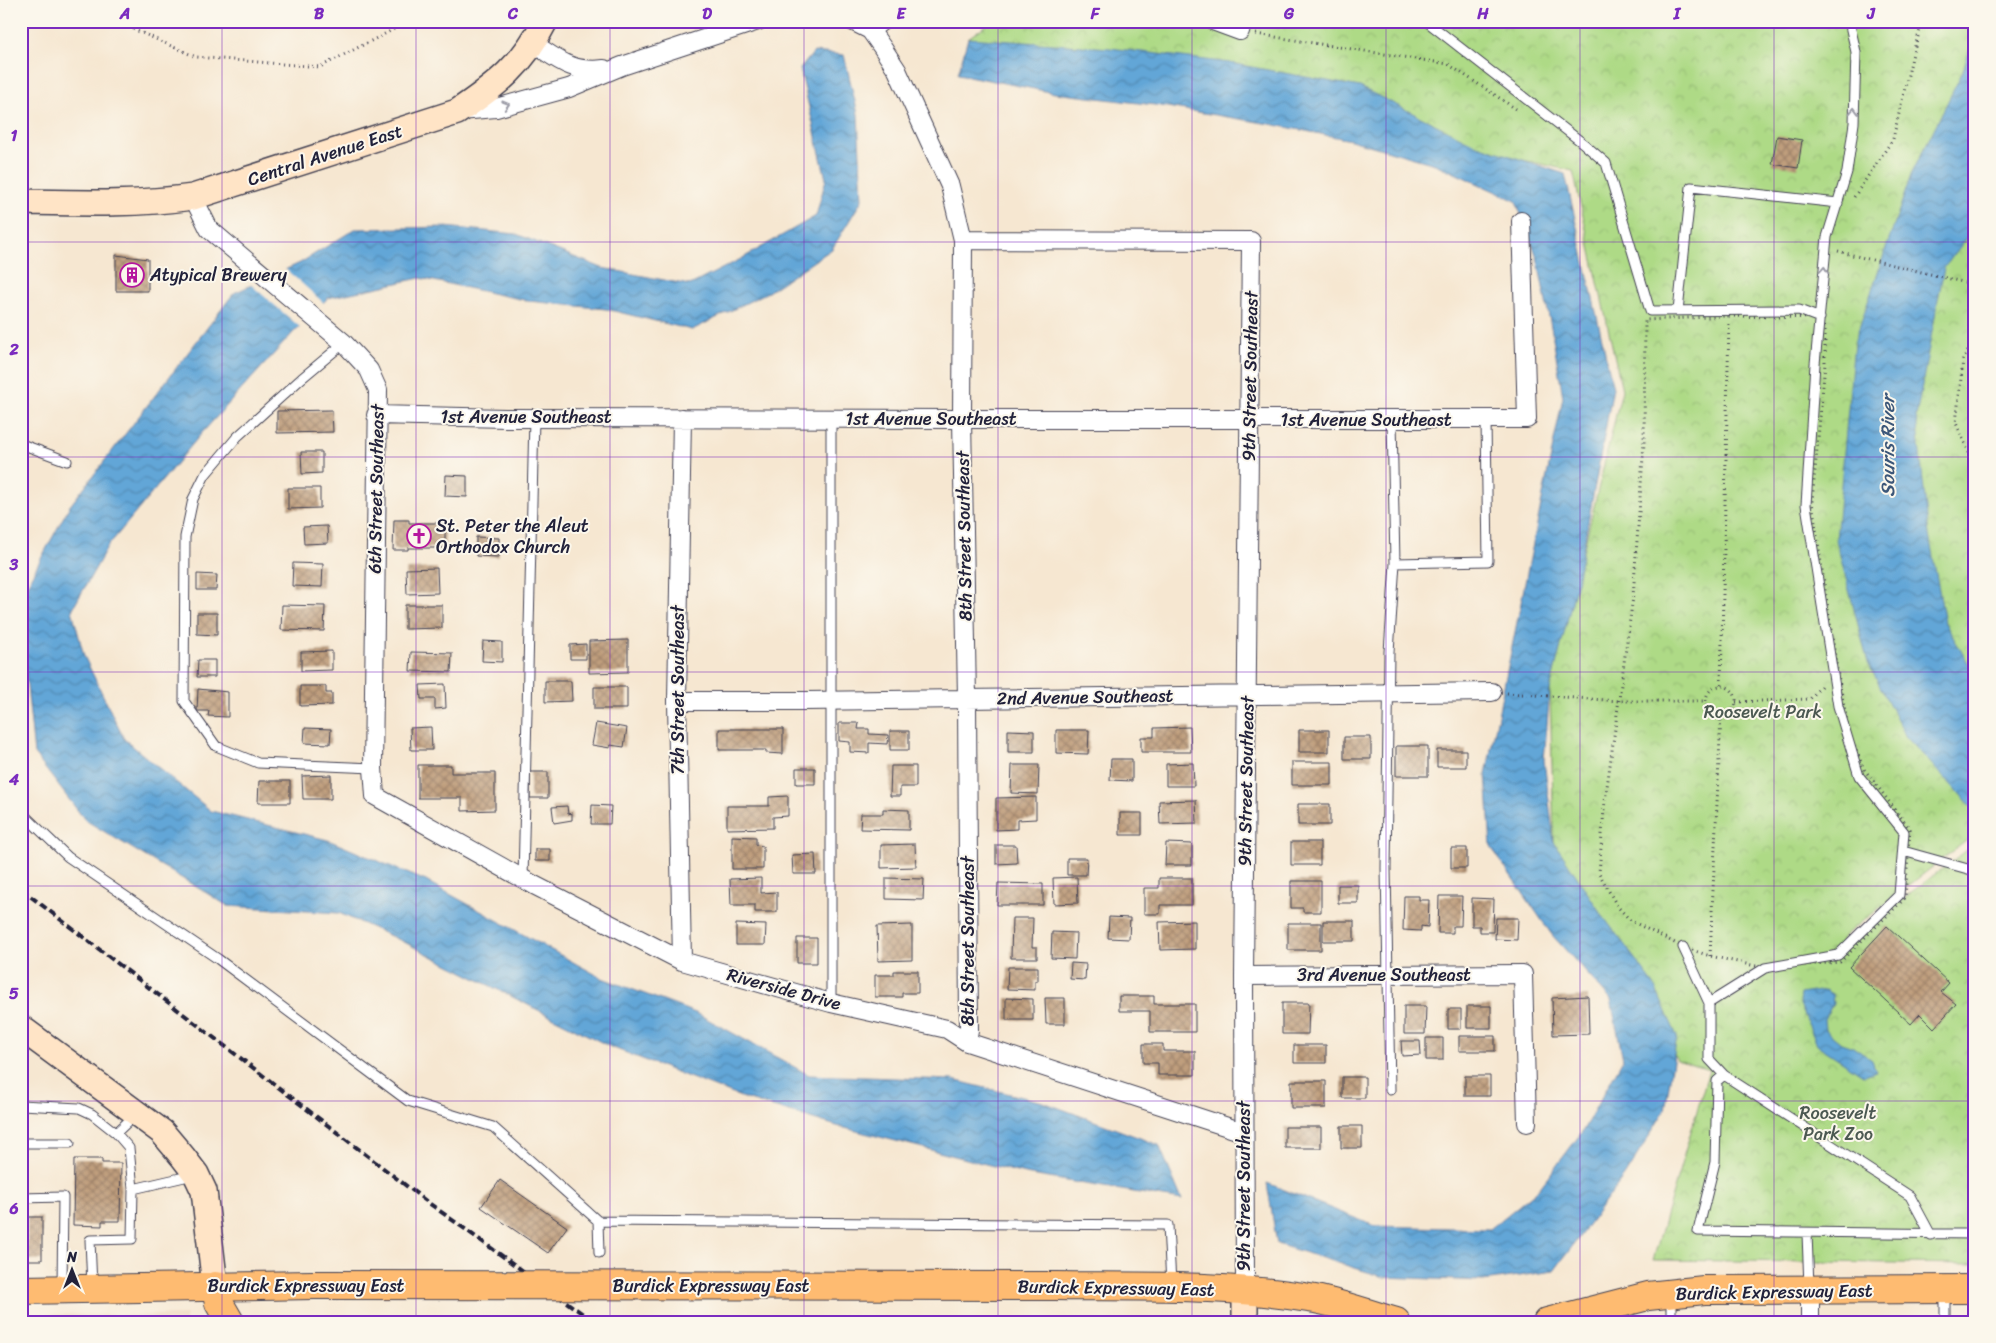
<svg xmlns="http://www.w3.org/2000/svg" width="1996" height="1343" font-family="Sriracha,sans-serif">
<defs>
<pattern id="park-crowns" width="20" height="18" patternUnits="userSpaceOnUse" patternTransform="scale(1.25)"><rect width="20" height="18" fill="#aeda86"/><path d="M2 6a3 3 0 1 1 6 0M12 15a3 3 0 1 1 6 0" fill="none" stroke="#95bb75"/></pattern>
<pattern id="water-waves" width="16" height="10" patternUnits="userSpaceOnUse" patternTransform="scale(1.25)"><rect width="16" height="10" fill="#62a6d7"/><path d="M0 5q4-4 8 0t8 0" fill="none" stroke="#5087b0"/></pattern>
<pattern id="building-cross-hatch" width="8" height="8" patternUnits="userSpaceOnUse" patternTransform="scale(1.25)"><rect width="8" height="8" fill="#bf9e7d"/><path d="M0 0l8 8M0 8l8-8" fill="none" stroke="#9b8068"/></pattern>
</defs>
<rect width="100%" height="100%" fill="#fbf7ec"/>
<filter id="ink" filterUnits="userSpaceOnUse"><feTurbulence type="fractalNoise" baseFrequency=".02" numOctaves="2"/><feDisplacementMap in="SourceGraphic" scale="10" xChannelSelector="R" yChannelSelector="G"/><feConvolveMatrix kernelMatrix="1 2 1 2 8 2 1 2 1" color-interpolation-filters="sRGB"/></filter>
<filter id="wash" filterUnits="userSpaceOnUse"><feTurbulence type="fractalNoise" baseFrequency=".0096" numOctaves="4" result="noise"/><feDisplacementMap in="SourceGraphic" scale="20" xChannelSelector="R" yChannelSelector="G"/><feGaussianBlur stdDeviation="1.12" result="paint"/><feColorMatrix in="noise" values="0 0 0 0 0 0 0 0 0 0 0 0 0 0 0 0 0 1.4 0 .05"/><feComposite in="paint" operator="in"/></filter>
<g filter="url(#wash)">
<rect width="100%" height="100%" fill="#f6e7d1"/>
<path fill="#eed6bb" d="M21,1314L186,1315V1322H21Z"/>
<path fill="url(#park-crowns)" stroke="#687e60" d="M992,21H1975V834L1845,935L1839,947L1975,844V1264L1653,1260L1709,1070L1677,1060L1554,842L1550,689L1622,390L1573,171L968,38Z"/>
<path fill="url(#water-waves)" stroke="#426489" d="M1975,33V227L1944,268L1916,417L1929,535L1945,623L1975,675V810L1906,737L1868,663L1836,540L1854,343L1911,175L1963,71Z
M968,38L1110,48L1230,63L1360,87L1477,145L1565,174L1613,388L1577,582L1550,689L1544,760L1554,842L1602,915L1653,983L1677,1036L1665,1110L1625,1175L1554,1271L1483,1281L1384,1277L1277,1244L1267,1183L1375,1226L1490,1229L1539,1189L1582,1132L1623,1059L1611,1000L1552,935L1491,847L1486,774L1563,397L1552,332L1537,257L1516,201L1435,164L1351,140L1270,124L1155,105L1055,93L958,74Z
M814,52L844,55L858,114L862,200L832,249L768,292L692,330L606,309L529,301L420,278L328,298L292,334L201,434L108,546L72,610L84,656L124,739L211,811L328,840L426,881L602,978L698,1014L809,1075L953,1080L1043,1102L1159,1145L1182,1200L1025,1174L837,1126L746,1099L611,1047L402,941L339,913L228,906L85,820L34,754L25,665L21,652V610L31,577L69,507L234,293L300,263L355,229L445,227L516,234L602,268L690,285L741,259L816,216L826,179L800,69Z
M1825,990L1832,994L1833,1004L1824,1019L1825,1030L1841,1043L1853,1047L1872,1060L1876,1071L1863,1075L1817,1045L1799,1002L1800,994Z"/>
<path fill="#f6e7d1" d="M283,267L325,304L301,328L249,283Z"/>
<g id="blocks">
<path fill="url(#building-cross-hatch)" d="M1777,136L1802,140L1798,168L1772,164Z
M116,255L148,259V291H116Z
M332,410L333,432L277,433V411Z
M301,452H322V473L302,474Z
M446,475L467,476V497L445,496Z
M288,488H320V508L288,509Z
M394,520H409V523H445V548H408V550H393Z
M327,526L328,543L304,544L303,527Z
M476,537L499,538V557L476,556Z
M293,563L323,564L322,587L292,586Z
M437,568L438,593L407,594L406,569Z
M197,574L217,575L216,590H197Z
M282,605L325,606L324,631L281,630Z
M405,605H442V628L405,629Z
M197,613H217V635L197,634Z
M628,640V672L589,673V641Z
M483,641L502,642V662L482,661Z
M586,644V659H570V645Z
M332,651V670L301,671V652Z
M411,652L452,653L451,672L410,671Z
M198,660H215V677H197Z
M545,681H571L572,701L545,702Z
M445,684L446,708L435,709V699H421L420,685Z
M300,686H326V693H332V705L300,706Z
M594,687H627V709H594Z
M198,689L228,692V717L208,716L209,711H197Z
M596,723L627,728L624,747L610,745V748L592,745Z
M839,723H859L858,729H869V734L888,735L887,744L869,743V753L850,752V742L839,741Z
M431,727L432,750H411L410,728Z
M1190,727L1191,752H1141V737H1154V728Z
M305,728L331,729L330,744L304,743Z
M719,729H783V754L766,753V750H719Z
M1008,730L1034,731V752H1008Z
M1056,730H1089L1088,754L1056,753Z
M1299,730H1329V752H1299Z
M890,731H909V750H890Z
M1344,737H1371V759H1344Z
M1396,746H1428V776H1396Z
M1437,750H1466V767H1437Z
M1111,759H1132V781L1110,780Z
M1292,762H1332V785H1292Z
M1193,763L1194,786H1166V764Z
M418,765H451V773H495V810L462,811V798H418Z
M1012,765H1039L1038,794L1011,793Z
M891,766H916V787H900V796H890Z
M796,768H815V784H796Z
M530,772H548V798H530Z
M331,775V799H303L302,776Z
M259,781H290V803H258Z
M788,796V816L773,817V828L727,829V806H769V797Z
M1036,797V819L1017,820V829L996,830V798Z
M1196,800L1197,823L1160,824L1159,801Z
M1298,804H1330V825H1298Z
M592,805L611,806L610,824H591Z
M567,806L568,814L572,813V820L554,823L552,807Z
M883,809L909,810V830L860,829L861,814H883Z
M1120,813H1142V835H1120Z
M732,836L756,837V845L763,846V869H732Z
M1291,842H1320V865H1291Z
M1166,843L1192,844V865H1165Z
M915,844L916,867L881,868V845Z
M996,845H1016L1017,863L996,864Z
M1451,848H1467V868H1451Z
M535,849H550V861H535Z
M815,854L816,874H793L792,855Z
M1067,858H1087L1086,875H1067Z
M1077,877L1078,903L1054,904L1053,878Z
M761,878V893L777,892V912H755V905H731L730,879Z
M886,878L924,879L923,900L886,899Z
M1159,878H1192V905H1160V914H1144V888H1159Z
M1291,881H1321V912H1303V908H1291Z
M998,883L1043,884V905H997Z
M1338,885H1358V903H1338Z
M1404,896H1419V900H1429L1428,927L1421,926V931L1403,930Z
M1439,896H1462L1461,926H1453V933H1438Z
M1472,898L1494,899L1493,932H1480V926H1472Z
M1109,917L1130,918L1129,939L1108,938Z
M1012,918H1033L1032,947H1037V958H1011Z
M1496,918H1518L1517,940L1495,939Z
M1195,921V949L1160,950L1159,922Z
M1323,921H1354V941H1323Z
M1288,923H1321V950H1288Z
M736,924L766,925L765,945H736Z
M912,925V960L878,961L877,926Z
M1887,926L1949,983L1941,992L1956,1004L1934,1028L1920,1014L1911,1024L1849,967Z
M1052,932L1076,933L1075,959L1051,958Z
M797,938H817V963H797Z
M1071,963L1086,964L1085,980L1070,979Z
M1008,967H1038V981H1035V990L1007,989Z
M894,971H918V993H902V997H875V975H894Z
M1119,996H1154V1004H1195V1032H1150V1011H1119Z
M1588,996L1589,1034L1553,1035L1552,998Z
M1006,998L1033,999V1020H1006Z
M1045,998H1065V1024H1046Z
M1282,1003H1309L1308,1034H1282Z
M1404,1006H1426L1425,1034H1404Z
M1467,1006H1491V1028H1467Z
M1448,1009H1461V1029H1448Z
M1459,1036H1495V1051H1459Z
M1426,1038H1443V1060H1426Z
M1401,1041H1420L1421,1055L1402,1056Z
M1143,1044H1163V1051H1195V1075H1158V1063H1143Z
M1294,1045H1326V1063H1294Z
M1465,1076H1490V1096H1465Z
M1342,1077H1365V1098H1342Z
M1291,1081H1326V1108H1291Z
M1341,1126H1362V1148H1341Z
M1285,1127H1321V1148H1285Z
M74,1159H102V1163H121L120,1221H102V1226L73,1225Z
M500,1180L567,1227L548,1253L481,1207Z
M27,1217H42V1260H27Z"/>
</g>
</g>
<g filter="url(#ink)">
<use href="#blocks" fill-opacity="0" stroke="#424052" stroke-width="1"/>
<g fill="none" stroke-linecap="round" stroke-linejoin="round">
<g stroke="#424052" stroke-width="11">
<path id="lane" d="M1426,21L1584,144L1606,163L1650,311L1799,310L1820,318
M1678,311L1691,187L1838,203
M344,343L302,378L237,437L205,475L193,499L185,537L184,701L216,746L258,763L373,768
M831,419V1003
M21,444L67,461
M1395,563L1488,561L1486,420
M21,812L68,857L218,959L408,1101L493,1127L598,1221L599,1253
M1903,851L1975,871
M523,879L534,418
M1683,947L1709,1003
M1724,1075L1709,1059V1003L1765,968L1838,955L1899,895L1904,832L1859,776L1838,706L1806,505L1815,364L1827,237L1847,172L1854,123L1856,52L1849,21
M1390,1090L1386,868L1389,652L1395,563L1392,420
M21,1105L79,1108L92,1114L116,1133L129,1148L133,1189
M116,1133L136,1114
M21,1143H70
M21,1198L63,1197L62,1288
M598,1221L1168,1225L1171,1284
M1807,1233L1809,1287
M1931,1235L1910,1196L1724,1075L1717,1081L1715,1162L1698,1231L1975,1234
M92,1286L90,1240L132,1239L133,1189L193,1175
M1945,1292V1322
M1671,1322V1296"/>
</g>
<g stroke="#424052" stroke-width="20">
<path id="street" d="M852,21L870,30L882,47L897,70L950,186L963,240L962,419L967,699L969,1030L967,1042
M1213,21L1240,31L1243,21
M870,30L882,21
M534,44C559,60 572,73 604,69
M460,111L496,108L569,88L622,66L758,21
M193,197L209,229L344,343L369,370L378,390L373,768L375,796L534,885L682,961L831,1003L947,1029L967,1042L1243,1132
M963,240L1251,241L1244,976L1245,1290
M376,415L506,418L962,419H1527L1521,221
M682,418L677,701L682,961
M677,701H805L1492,692
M1244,976L1523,974L1527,1123
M1810,1289V1322"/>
</g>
<g stroke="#424052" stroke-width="28">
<path id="secondary" d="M21,202C79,203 136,205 193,197L457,112C497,85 523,65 545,21
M21,1028L162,1132L183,1157L196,1174L204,1191L215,1286
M1245,1290V1322"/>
</g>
<g stroke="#424052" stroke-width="30">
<path id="primary" d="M215,1286L219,1303L230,1322
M1055,1286C1142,1287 1229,1284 1315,1299C1342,1304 1369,1314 1396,1322
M21,1290L314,1285
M1547,1322L1648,1296L1704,1290L1975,1289"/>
</g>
<path stroke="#424052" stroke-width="3" stroke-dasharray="1 4" stroke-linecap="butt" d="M115,21L196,57L320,67L410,21
M1256,34L1448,64L1516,109
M1854,197L1893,139L1914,49L1923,21
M1838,251L1856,256L1975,285
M1729,316L1820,318L1825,330V364L1812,502L1837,670L1850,736L1864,769L1910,829L1905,898L1840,962L1765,968L1710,956L1683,947L1631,921L1617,906L1599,873L1604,809L1633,597L1644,443L1645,320Z
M1975,338L1963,360L1956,423L1975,466
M1721,685L1729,322
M1706 701a15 15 0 1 1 30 0a15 15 0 1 1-30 0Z
M1507,693L1619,701H1706
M1736,702L1810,699L1822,685
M1710,956L1721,716"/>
<use href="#lane" stroke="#fff" stroke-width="9"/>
<use href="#street" stroke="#fff" stroke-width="18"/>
<use href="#secondary" stroke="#ffe4c6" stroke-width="25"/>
<use href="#primary" stroke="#febb71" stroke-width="28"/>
<path stroke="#22223b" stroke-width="4" stroke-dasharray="8 4" stroke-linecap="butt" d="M21,889L426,1201L594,1322"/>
<g stroke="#424052" stroke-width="30" stroke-linecap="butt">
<path id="primary-bridge" d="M314,1285L1055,1286"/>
</g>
<use href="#primary-bridge" stroke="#febb71" stroke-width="28"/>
</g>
<defs><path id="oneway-chevron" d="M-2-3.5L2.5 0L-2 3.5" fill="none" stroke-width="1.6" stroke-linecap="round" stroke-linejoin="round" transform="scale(1.25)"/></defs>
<g stroke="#9c9ca7">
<use href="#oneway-chevron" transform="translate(506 105) rotate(-16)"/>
<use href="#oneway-chevron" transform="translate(1854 111) rotate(-88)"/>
<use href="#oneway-chevron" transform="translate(1824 270) rotate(-85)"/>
</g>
</g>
<path fill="none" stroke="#7b2cbf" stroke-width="1" stroke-opacity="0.55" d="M222,21V1322M416,21V1322M610,21V1322M804,21V1322M998,21V1322M1192,21V1322M1386,21V1322M1580,21V1322M1774,21V1322M21,242H1975M21,457H1975M21,672H1975M21,886H1975M21,1101H1975"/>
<defs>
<g id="building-ring" transform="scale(1.25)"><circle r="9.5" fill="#fbf7ec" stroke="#b5179e" stroke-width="1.5"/><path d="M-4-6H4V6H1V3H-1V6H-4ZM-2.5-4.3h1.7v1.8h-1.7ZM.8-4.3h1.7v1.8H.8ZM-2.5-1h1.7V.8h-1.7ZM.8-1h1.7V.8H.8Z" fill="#b5179e"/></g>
<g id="church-ring" transform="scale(1.25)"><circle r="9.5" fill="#fbf7ec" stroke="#b5179e" stroke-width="1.5"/><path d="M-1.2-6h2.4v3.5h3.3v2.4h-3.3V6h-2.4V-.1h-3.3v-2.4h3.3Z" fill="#b5179e"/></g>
</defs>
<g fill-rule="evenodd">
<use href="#building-ring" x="132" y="275"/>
<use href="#church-ring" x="419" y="536"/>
</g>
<g text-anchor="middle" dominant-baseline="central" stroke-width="4" stroke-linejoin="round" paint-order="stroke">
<g font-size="18" fill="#22223b" stroke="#fbf7ec">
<text transform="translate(325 155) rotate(-18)">Central Avenue East</text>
<text transform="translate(1250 376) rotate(-89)">9th Street Southeast</text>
<text x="526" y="417">1st Avenue Southeast</text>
<text x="931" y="419">1st Avenue Southeast</text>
<text x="1366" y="420">1st Avenue Southeast</text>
<text transform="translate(376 489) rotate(-89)">6th Street Southeast</text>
<text transform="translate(964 536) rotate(-91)">8th Street Southeast</text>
<text transform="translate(678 690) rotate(-90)">7th Street Southeast</text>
<text transform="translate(1085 697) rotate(-1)">2nd Avenue Southeast</text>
<text transform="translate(1246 781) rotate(-89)">9th Street Southeast</text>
<text transform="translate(968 941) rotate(-90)">8th Street Southeast</text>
<text x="1384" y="975">3rd Avenue Southeast</text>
<text transform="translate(784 989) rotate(15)">Riverside Drive</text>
<text transform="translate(1244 1186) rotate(-90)">9th Street Southeast</text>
<text x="306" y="1286">Burdick Expressway East</text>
<text x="711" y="1286">Burdick Expressway East</text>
<text transform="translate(1116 1288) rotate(1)">Burdick Expressway East</text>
<text transform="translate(1774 1292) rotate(-1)">Burdick Expressway East</text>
</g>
<g font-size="18" fill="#22223b" stroke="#fbf7ec" text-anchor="start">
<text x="150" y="275">Atypical Brewery</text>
<text x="436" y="526">St. Peter the Aleut<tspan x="436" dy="21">Orthodox Church</tspan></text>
</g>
<g font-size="18" fill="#4c5952" stroke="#fbf7ec">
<text x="1763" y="712">Roosevelt Park</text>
<text x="1838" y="1113">Roosevelt<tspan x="1838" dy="21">Park Zoo</tspan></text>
</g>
<g font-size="19" font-style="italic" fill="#3c5779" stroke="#fbf7ec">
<text transform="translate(1887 446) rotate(-90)">Souris River</text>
</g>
</g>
<rect width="1996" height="1343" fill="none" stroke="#fbf7ec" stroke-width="55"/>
<g transform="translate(72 1270)" stroke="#fbf7ec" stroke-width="4" paint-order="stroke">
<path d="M0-4L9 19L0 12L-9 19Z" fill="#22223b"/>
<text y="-8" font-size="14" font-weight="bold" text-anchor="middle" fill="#22223b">N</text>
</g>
<rect x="28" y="28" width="1940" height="1288" fill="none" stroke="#7b2cbf" stroke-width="2"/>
<g font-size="16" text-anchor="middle" font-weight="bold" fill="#7b2cbf">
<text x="125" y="19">A</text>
<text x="319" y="19">B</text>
<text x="513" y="19">C</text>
<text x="707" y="19">D</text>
<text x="901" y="19">E</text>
<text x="1095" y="19">F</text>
<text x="1289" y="19">G</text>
<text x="1483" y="19">H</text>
<text x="1677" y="19">I</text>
<text x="1871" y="19">J</text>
<text x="14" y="141">1</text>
<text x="14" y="355">2</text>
<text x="14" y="570">3</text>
<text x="14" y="785">4</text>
<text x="14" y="999">5</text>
<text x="14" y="1214">6</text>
</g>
</svg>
